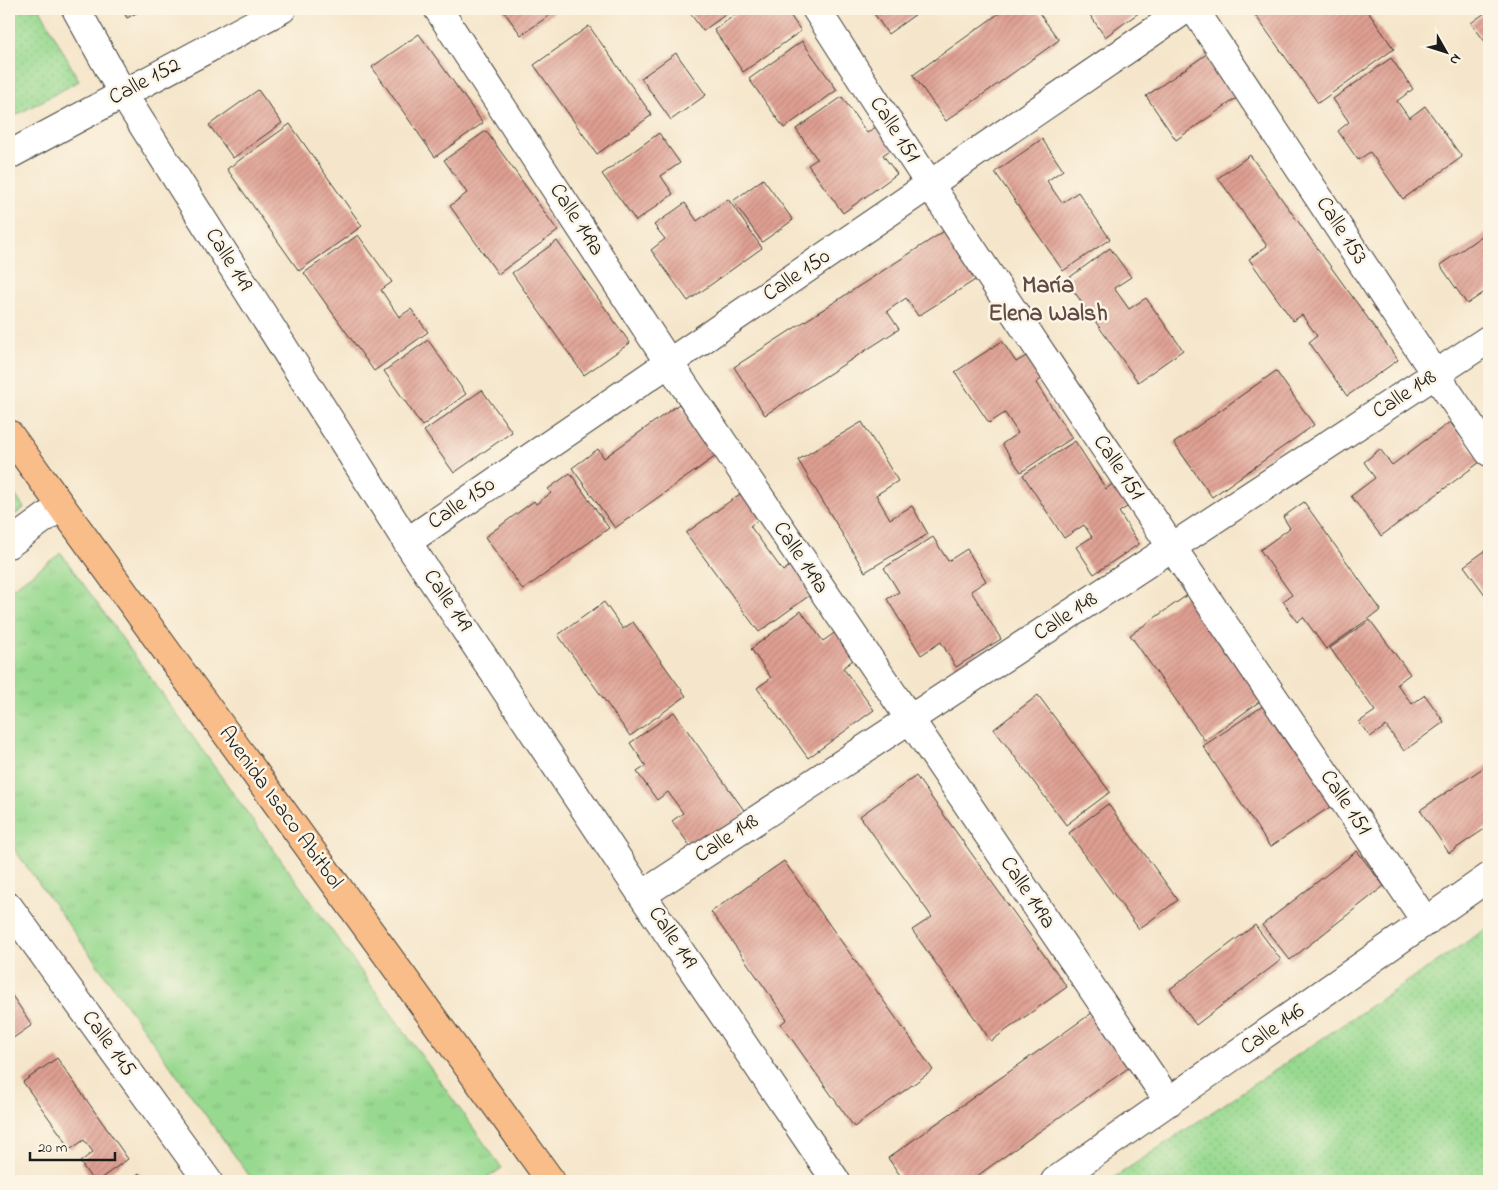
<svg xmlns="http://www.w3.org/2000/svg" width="1498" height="1190" font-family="'Indie Flower',sans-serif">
<defs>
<pattern id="grass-dots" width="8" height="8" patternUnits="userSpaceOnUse" patternTransform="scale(1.25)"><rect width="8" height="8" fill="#98d990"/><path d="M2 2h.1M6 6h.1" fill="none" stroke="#82ba7c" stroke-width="1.8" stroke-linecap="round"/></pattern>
<pattern id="park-tufts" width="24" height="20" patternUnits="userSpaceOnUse" patternTransform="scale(1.25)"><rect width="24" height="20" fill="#98d990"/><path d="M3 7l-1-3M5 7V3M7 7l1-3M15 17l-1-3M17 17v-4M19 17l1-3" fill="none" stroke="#82ba7c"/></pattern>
<pattern id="building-hatch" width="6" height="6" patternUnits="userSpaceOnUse" patternTransform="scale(1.25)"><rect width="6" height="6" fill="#de9f92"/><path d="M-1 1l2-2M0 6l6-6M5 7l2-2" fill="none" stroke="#be887d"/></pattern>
</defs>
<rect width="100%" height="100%" fill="#fcf5e5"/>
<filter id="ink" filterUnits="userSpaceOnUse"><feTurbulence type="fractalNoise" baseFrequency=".02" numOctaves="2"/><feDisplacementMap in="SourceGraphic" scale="10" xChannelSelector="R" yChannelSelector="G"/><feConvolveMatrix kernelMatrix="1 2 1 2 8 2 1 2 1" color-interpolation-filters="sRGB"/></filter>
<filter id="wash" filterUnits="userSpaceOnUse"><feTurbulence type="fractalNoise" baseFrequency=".0096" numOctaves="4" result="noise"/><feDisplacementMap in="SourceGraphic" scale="20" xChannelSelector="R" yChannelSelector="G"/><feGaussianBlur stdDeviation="1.12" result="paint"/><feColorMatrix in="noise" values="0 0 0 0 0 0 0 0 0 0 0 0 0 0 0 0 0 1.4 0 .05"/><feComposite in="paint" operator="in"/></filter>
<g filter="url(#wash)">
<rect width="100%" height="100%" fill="#f5e6cb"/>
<path fill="url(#grass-dots)" stroke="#5a7a56" d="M9,9H40L79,81L9,119Z
M1489,927V1181H1109Z"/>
<path fill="url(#park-tufts)" stroke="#5a7a56" d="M9,486L24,508L9,519Z
M61,553L502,1168L483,1181H253L9,842V591Z"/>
<g id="blocks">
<path fill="url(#building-hatch)" d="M122,9H144L127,18Z
M502,9H559L521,35Z
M687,9H733L703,31Z
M743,9H786L801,31L743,72L714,30Z
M871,9H923L888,34Z
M1005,9H1036L1059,40L946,121L913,75Z
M1086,9H1144L1105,37Z
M1251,9H1366L1394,49L1318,103Z
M1489,10V47L1471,23Z
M589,26L652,115L597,154L534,65Z
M9,31L13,32L9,46Z
M419,34L483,123L435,157L372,67Z
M802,41L837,90L784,128L749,79Z
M1214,49L1244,93L1176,140L1146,96Z
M676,53L706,95L671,120L641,78Z
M1391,58L1413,89L1397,101L1409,118L1425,106L1462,157L1403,199L1370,152L1358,160L1338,131L1349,122L1333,99Z
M258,90L282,123L233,158L209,125Z
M842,97L867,133L880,124L896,146L883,155L897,174L843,213L808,165L817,159L796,129Z
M290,124L362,226L299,271L227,169Z
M486,131L558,231L498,274L450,206L467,193L444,160Z
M659,133L680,163L661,176L673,194L636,221L602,174Z
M1042,139L1063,170L1047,181L1062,203L1078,192L1110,239L1063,271L995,172Z
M1250,155L1398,360L1347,396L1309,342L1317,336L1302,315L1293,321L1249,259L1267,246L1218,178Z
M763,179L793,220L762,242L733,201Z
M728,199L762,248L688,301L651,250L665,239L654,225L685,203L697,221Z
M949,228L980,277L918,316L906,298L887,311L899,329L765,415L734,367Z
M1489,231V289L1467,304L1440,265Z
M358,235L392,282L381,290L399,317L411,309L428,332L374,371L304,273Z
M557,241L630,343L584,375L512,273Z
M1110,248L1131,277L1114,288L1129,309L1146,298L1183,350L1138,382L1066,280Z
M428,340L466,394L422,426L384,371Z
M1002,341L1016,362L1028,355L1043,378L1036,383L1072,438L1021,472L1002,444L1018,433L1005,413L989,423L955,372Z
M1276,371L1314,425L1212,497L1174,443Z
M482,390L512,432L454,473L424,431Z
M679,404L716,456L615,528L572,468L598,449L604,458Z
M862,422L898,481L876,495L890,519L912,506L928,534L865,572L798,460Z
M1450,422L1480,462L1381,536L1351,496L1375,478L1364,462L1380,449L1392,465Z
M1075,441L1106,489L1119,479L1135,502L1119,512L1139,544L1094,574L1076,547L1092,537L1084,525L1064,538L1023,475Z
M570,473L609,528L523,590L485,537L534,501L536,504L551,493L548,489Z
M744,491L763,516L750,526L783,571L796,561L817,590L759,632L686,533Z
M1304,502L1381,610L1326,649L1303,617L1297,622L1283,601L1292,595L1260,550L1290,528L1283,517Z
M933,537L948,561L967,549L986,581L971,591L1001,639L956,667L941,642L921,655L887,599L899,592L884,568Z
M1489,548V600L1464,566Z
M1196,589L1270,694L1205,741L1130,635Z
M604,602L623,629L633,622L686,696L630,736L558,635Z
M801,611L823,641L840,629L859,655L843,668L874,710L808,758L757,688L771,678L751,649Z
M1370,620L1410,674L1397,684L1412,704L1425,695L1444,722L1404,751L1386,726L1370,737L1359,722L1375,711L1330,648Z
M1038,695L1110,792L1066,825L994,729Z
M1269,702L1336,803L1270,847L1203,746Z
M674,712L746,813L693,850L672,821L683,813L668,792L657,800L637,772L646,766L630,743Z
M1489,764V826L1449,853L1420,810Z
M916,776L1067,987L991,1041L912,930L932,917L860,816Z
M1108,804L1178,900L1139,929L1069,833Z
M1357,851L1384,886L1290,960L1262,925Z
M784,861L933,1070L854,1127L781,1024L787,1019L711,912Z
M1255,925L1281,960L1196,1025L1170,989Z
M9,991L32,1025L9,1041Z
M1096,1010L1134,1064L970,1181H904L888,1158Z
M57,1058L128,1159L97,1181H93L80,1162L93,1152L84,1140L71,1149L23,1082Z
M139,1173L144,1181H128Z"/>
</g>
</g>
<g filter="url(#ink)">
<use href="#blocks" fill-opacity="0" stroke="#3d3a36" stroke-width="1"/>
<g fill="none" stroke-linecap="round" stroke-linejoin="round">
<g stroke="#3d3a36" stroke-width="30">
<path id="minor" d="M76,9L123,94L407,542L642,895L836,1181
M438,9L669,363L1169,1102
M816,9C1013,317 1221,619 1426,922
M1194,9L1436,375L1489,452
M9,155L282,9
M407,542L1186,9
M9,544L61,506
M642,895L1489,339
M9,907L208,1181
M1055,1181L1489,877"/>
</g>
<g stroke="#3d3a36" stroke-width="30">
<path id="major" d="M9,434L551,1181"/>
</g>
<use href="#minor" stroke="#fff" stroke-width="28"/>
<use href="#major" stroke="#f8bd89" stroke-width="28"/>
</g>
</g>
<g text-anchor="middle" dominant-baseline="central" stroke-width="5" stroke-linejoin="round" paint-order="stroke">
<g font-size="22" fill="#1c1c1c" stroke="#fcf5e5">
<text transform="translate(145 82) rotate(-28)">Calle 152</text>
<text transform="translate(894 130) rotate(57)">Calle 151</text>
<text transform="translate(576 220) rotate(57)">Calle 149a</text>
<text transform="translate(1341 231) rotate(57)">Calle 153</text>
<text transform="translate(228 260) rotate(58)">Calle 149</text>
<text transform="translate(797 276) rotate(-34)">Calle 150</text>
<text transform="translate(1405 395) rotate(-33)">Calle 148</text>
<text transform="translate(1118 468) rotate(56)">Calle 151</text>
<text transform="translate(462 504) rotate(-34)">Calle 150</text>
<text transform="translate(800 558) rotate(56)">Calle 149a</text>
<text transform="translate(447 601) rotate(56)">Calle 149</text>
<text transform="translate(1066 617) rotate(-33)">Calle 148</text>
<text transform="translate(1345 803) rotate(56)">Calle 151</text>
<text transform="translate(280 808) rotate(54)">Avenida Isaco Abitbol</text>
<text transform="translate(727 839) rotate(-33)">Calle 148</text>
<text transform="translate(1027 893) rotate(56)">Calle 149a</text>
<text transform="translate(672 938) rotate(56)">Calle 149</text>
<text transform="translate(1273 1030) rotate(-35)">Calle 146</text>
<text transform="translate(108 1044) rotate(54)">Calle 145</text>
</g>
<g font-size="24" font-weight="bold" fill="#604a45" stroke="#fcf5e5">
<text x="1048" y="286">María<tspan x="1048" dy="28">Elena Walsh</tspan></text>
</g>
</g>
<rect width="1498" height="1190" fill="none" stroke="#fcf5e5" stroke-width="30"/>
<g transform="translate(1446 52) rotate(129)" stroke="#fcf5e5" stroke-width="4" paint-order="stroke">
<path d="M0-4L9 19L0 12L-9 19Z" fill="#1c1c1c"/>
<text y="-8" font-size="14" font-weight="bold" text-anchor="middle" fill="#1c1c1c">N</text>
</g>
<path d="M30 1152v8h85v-8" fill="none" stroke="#1c1c1c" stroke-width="2.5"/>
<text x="38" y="1152" font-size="15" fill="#1c1c1c" stroke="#fcf5e5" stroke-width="4" paint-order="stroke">20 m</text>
</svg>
